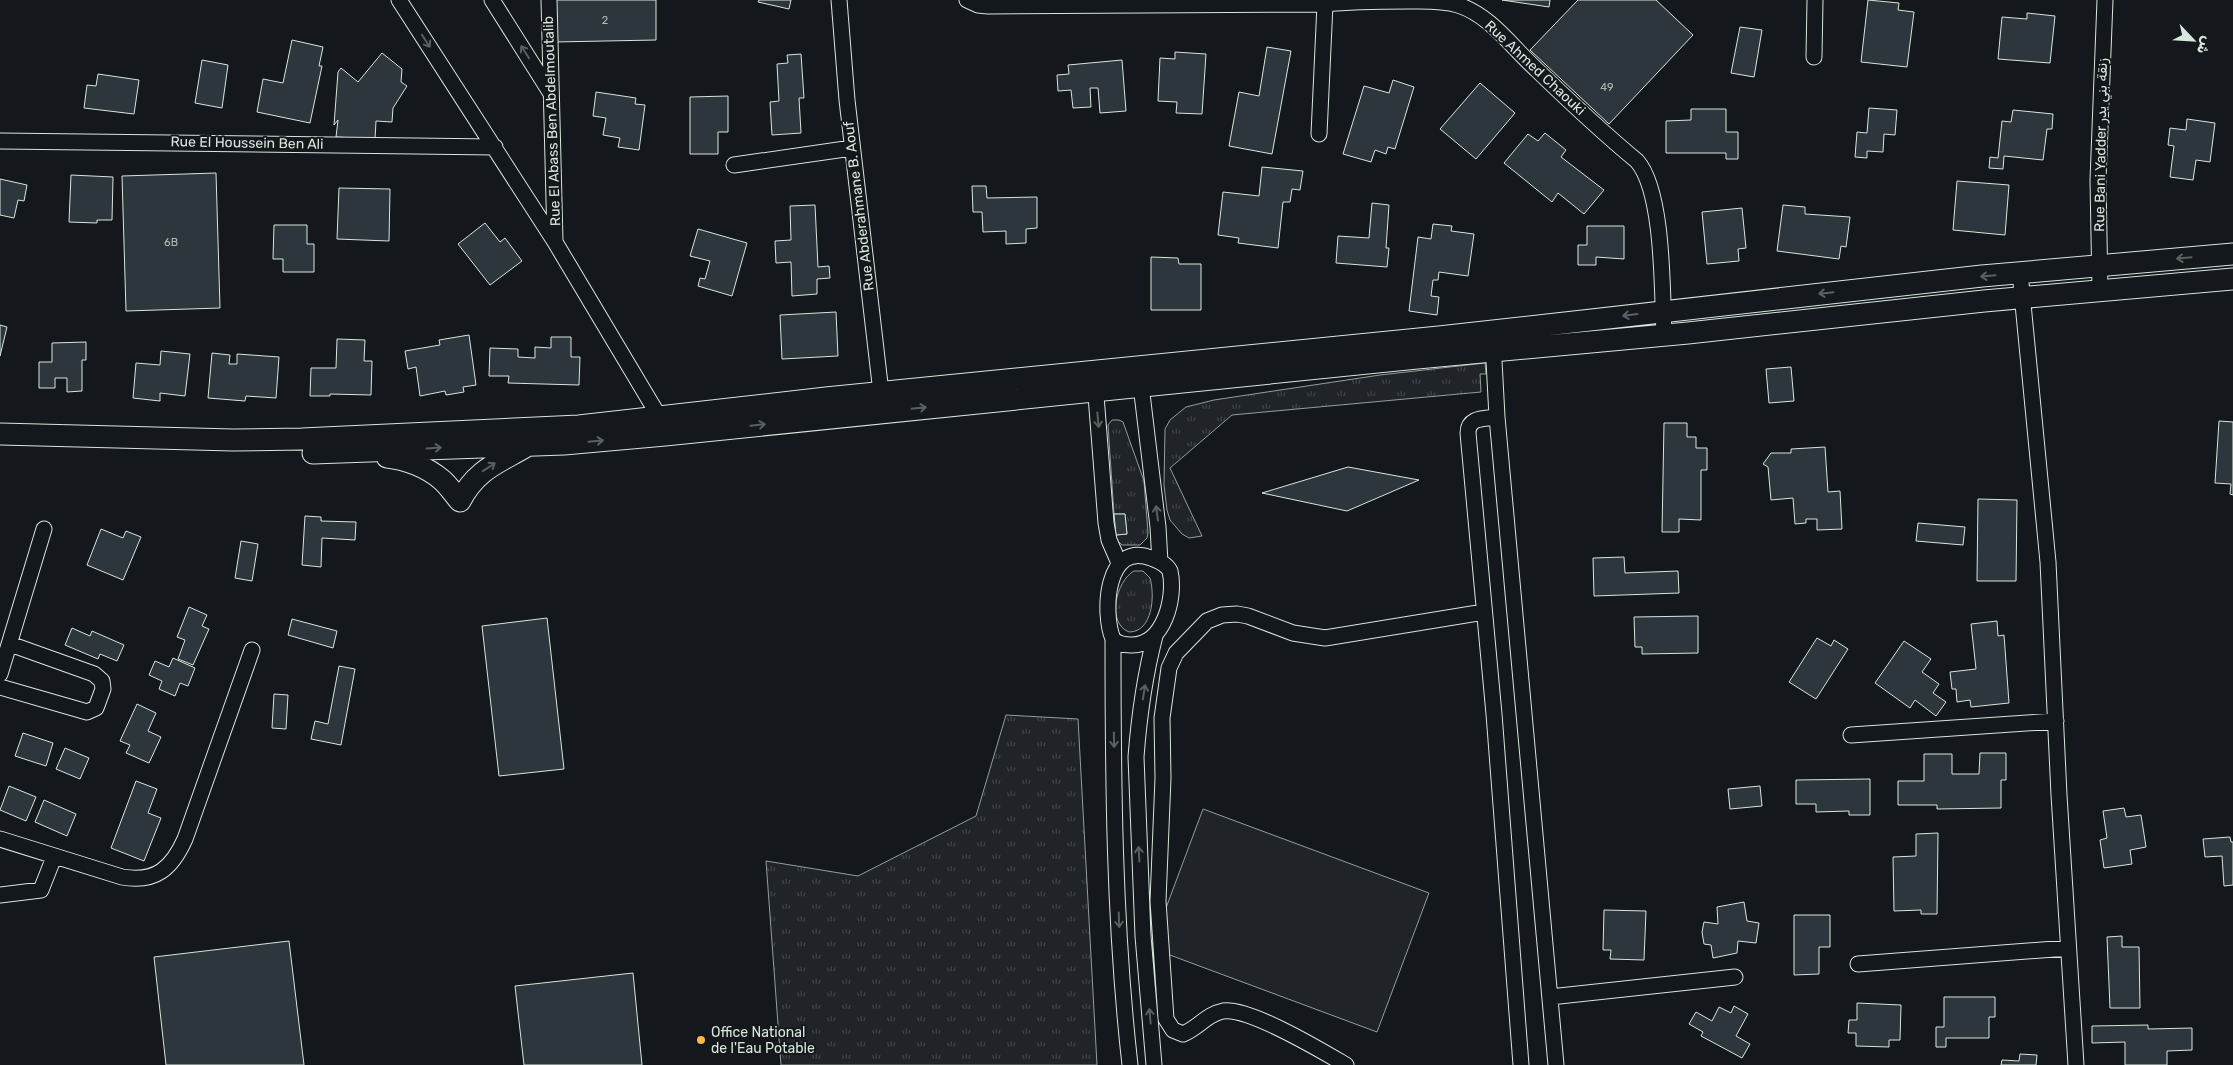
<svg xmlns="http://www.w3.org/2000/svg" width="2233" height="1065" font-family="Rubik,'Noto Sans Arabic',sans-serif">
<defs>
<pattern id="grass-tufts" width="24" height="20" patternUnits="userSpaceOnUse" patternTransform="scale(1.25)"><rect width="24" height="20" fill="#202428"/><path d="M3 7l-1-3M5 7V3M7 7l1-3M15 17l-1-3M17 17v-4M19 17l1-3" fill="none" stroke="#404447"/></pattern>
</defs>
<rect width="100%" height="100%" fill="#14181c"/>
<path fill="url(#grass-tufts)" stroke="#939e99" d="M1485,363L1486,374H1480L1481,392L1232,415L1170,468L1202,536L1189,538L1182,534L1170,520L1167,510L1164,485L1165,429L1170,420L1186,407L1214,400L1380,375Z
M1112,420H1119L1123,422L1144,481L1148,533L1147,538L1140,545H1122L1117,540L1116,535L1127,534L1125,514H1114L1108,425Z
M1134,571H1143L1150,578C1155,595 1153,632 1129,632C1106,623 1116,581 1134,571Z
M1006,715L1078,719L1097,1065H781L766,861L858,876L976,816Z"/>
<path fill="#202428" stroke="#939e99" d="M1203,809L1429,893L1377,1032L1151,948Z"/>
<path fill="#2c363c" stroke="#d8e6dc" d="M554,0H656V40L554,42Z
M759,0H791L789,9L758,2Z
M1502,0H1550L1549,7Z
M1578,0H1656L1693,35L1609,124L1530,50Z
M1868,0L1899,3L1898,10L1914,12L1907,67L1861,62Z
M2027,13L2055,16L2050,63L1998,59L2002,17L2027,19Z
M1740,27L1762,30L1754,77L1731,73Z
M292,40L323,47L319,66H322L310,123L257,112L263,79L283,83Z
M1267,47L1291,51L1272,154L1229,146L1239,92L1259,96Z
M1175,52L1206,54L1202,114L1176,113L1177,102L1158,101L1160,58L1175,59Z
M382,53L402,69L401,82L407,86L393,108L392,122L376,121L375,139L336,137L338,120L334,125L338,72L341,68L358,82Z
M801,54L804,98H799L801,133L772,135L770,102L779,101L777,64L788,63L787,55Z
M202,60L228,65L222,108L195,103Z
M1122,60L1126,111L1100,113L1098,88H1090L1091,107L1073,108L1071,90L1058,91L1057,75L1069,74L1068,65Z
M98,74L139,80L134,114L84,108L87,85L96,86Z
M1393,80L1414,87L1395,149L1388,147L1386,154L1375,150L1371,162L1343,154L1364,86L1389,93Z
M1480,83L1515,113L1476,159L1440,129Z
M596,92L636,98L635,104L645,105L639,150L618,147L620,138L603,135L606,118L593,116Z
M728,96V132H718V154H690V97Z
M1869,108L1897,110L1895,135L1884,134L1883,152L1867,151V158L1855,157L1857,132L1867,133Z
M1691,109H1726V132H1738V159H1726V153H1666V121L1691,120Z
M2013,110L2053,114L2052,129H2047L2043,160L2004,156L2003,169L1989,168L1990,157L1998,158L2002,121L2011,122Z
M2187,119L2215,123L2210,162L2196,160L2193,180L2170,177L2174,146L2168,145L2170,128L2186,130Z
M1545,133L1566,150L1561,157L1604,190L1584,214L1558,193L1552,202L1504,163L1528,134L1538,141Z
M1262,167L1303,171L1300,190L1292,189L1290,202H1283L1278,248L1238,243L1239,238L1218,235L1223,192L1259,196Z
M216,173L220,308L126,311L122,176Z
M71,175L113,177L112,220H97V223L69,222Z
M0,179L27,185L24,201L18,200L14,218L0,215Z
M1957,181L2009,185L2005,235L1953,230Z
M972,186H986L987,198L1037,197V228L1026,229V243L1006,244V231L983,232L982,212H973Z
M339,188L390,189L389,241L337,239Z
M1372,203L1389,205L1386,248H1389L1387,267L1336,263L1338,236L1369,238Z
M815,205L818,267L829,266L830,278L817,279V294L792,296L791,262L776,263L775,241L791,240L790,206Z
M1783,205L1805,207V214L1850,217L1846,247L1841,246L1839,259L1777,251Z
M1742,208L1746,248L1738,249L1739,261L1707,264L1702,212Z
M485,223L500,242L505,238L522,261L490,285L458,244Z
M1433,224L1452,226L1451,231L1474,234L1468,276L1439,272L1438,280H1433L1431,296L1439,297L1437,315L1409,311L1418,237L1431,239Z
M274,225H307V244H314V272H283V259H273Z
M1587,226H1624V259L1596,257V265H1578V245H1587Z
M698,229L747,243L732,296L698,286L700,278L705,279L710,261L690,256Z
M1151,257L1178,258L1179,264H1201V310H1151Z
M836,312L838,356L782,359L780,315Z
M0,325L7,327L0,356Z
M469,335L476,385L463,387L464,392L446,395L445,391L420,396L416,367L408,369L405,351L440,345L439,340Z
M551,337H571V357H580L579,385L508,383L509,376H489L490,348L518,349V357L535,358V347L551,348Z
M337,339L365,340L364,361H372L371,395L330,394V396H310L311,368H336Z
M86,342V360H82V391L67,392V378H55V388H39V362H52V343Z
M161,351L190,354L185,396L160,393V401L133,398L136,363L160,365Z
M212,353L230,355L229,364H237V354L279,357L276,398L246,396L245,401L208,398Z
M1791,367L1794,401L1769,403L1766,369Z
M2219,421L2233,422V495L2230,494L2231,484L2215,483Z
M1664,423H1687V437H1696V448H1707V470H1701V520L1679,519V532H1662Z
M1825,447L1828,492L1840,491L1842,529L1817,530V519H1806V523L1795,524L1793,498L1771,500L1768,467L1763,464L1771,453H1791V449Z
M1348,467L1419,480L1347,511L1262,493Z
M1978,499L2017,500L2016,581H1977Z
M1114,514H1125L1127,534L1116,535Z
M305,516L321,517V521L356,522L355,540L322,538L321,567L302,565Z
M1918,523L1965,527L1963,545L1916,541Z
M101,529L123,538L126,531L141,537L123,580L87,565Z
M241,541L258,544L252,581L235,578Z
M1624,557L1625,573L1678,571L1679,593L1594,596L1593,558Z
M189,607L207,615L202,626L209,629L193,665L178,659L185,640L177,637Z
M1698,616V653L1642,654V647H1635L1634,617Z
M547,618L564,769L499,776L482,626Z
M292,619L337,631L333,648L288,635Z
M1997,621L1998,636L2004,635L2009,703L1971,707L1970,700L1957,702L1956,689H1952L1950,672L1976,669L1971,624Z
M72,628L90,636L92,631L124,645L117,661L100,654L98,659L65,645Z
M1817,638L1831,646L1834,640L1848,649L1816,699L1789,682Z
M1904,641L1931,659L1922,672L1939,684L1933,693L1946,702L1936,716L1915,700L1910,708L1875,683Z
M173,658L195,668L188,686L180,683L175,696L159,689L162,681L149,675L155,661L169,667Z
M339,666L355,669L341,745L311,739L315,721L328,724Z
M274,694L288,695L286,729L272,728Z
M137,704L156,713L148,731L161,737L149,763L126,753L130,745L120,741Z
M23,733L53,743L46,766L15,756Z
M65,748L89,758L80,779L56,769Z
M1980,753H2006V780H2001V808L1937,809V805H1898V781H1924V754H1952V774H1979Z
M1870,779V815H1849V811L1816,812V804H1796V780Z
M136,781L157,789L148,813L161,818L144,861L111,848Z
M9,786L36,797L26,821L0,810Z
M1760,786L1762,806L1730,809L1728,789Z
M44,800L76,814L67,836L35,822Z
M2124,808L2126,817L2141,815L2146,847L2130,850L2132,864L2104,868L2100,840L2107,838L2103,811Z
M1938,833L1937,914H1921V910L1894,911L1893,857L1916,856V834Z
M2230,837L2231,842H2233V885L2224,886L2222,856L2205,857L2203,839Z
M1744,902L1747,921L1759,923L1756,943L1738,941L1737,953L1713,958L1711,945L1704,944L1702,932L1704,922L1718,924L1717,907Z
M1604,910L1646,911L1644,960L1610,959L1611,950H1603Z
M1794,915H1830V947H1819V974L1794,975Z
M2122,936V947H2139L2140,1008H2110L2107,937Z
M289,941L304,1065H166L154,957Z
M633,973L642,1065H524L515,986Z
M1944,997H1995V1017H1989V1038H1946V1047H1936V1027H1944Z
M1857,1003L1901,1005L1900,1040H1889V1047L1856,1046V1033H1848L1849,1020H1857Z
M1734,1006L1748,1014L1736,1036L1750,1044L1742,1058L1701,1036L1703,1032L1689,1024L1696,1012L1712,1021L1719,1007L1731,1013Z
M2148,1025V1029L2192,1028V1050L2167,1051V1065H2125V1042L2092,1043V1026Z
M2020,1054L2037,1055L2036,1065H2001L2002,1060L2019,1061Z"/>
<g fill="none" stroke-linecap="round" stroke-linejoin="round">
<g stroke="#d8e6dc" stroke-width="17">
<path id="street" d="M399,0L555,242L660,418L662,424
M492,0L550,92
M549,0L555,241
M839,0L847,100L882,401
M967,0L978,5L988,6L1325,4C1353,1 1381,1 1409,1C1425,1 1442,0 1458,5C1490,15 1512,47 1536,69C1569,101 1602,132 1637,161C1664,192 1662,292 1664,335
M1814,57L1815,0
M1319,134L1325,4
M0,141L495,147
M734,165L852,148
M2020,273L2048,562L2059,795L2076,1065
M2100,291L2098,180L2105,0
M1493,342L1497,417L1556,1065
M1140,377L1158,527L1160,562
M1095,383L1106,523L1109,540L1119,563
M1497,417C1484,419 1468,417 1468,433L1494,714L1521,1065
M1113,639C1118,644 1124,645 1131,645C1164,646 1176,597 1170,571C1166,563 1158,561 1151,558C1106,541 1102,612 1113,639C1113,781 1114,924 1130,1065
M0,674L44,529
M0,687L87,712L96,708L103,689L102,681L94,674L10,644
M1851,735L2056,721
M0,839L122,877C156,883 172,868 185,839L252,650
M0,895L41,890L54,857
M1858,964L2068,948
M1550,997L1735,977
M1154,1065L1143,936L1136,757C1139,717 1145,675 1155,636
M1346,1065C1322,1051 1249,1007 1223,1011C1207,1014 1198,1028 1183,1034L1173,1030L1166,1019L1158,901L1163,778L1162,718L1169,668L1176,653L1207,621L1222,615L1237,614L1248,616L1293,633L1325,638L1484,612"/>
</g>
<g stroke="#d8e6dc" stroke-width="23">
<path id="secondary" d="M0,434L233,440L302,439L579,426L826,398L1439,337L1982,276L2233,254
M313,453L564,444L665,435L1417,358L1688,333L1984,301L2233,279
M387,457C406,459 427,467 442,480C448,485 454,494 460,501C476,470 496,464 525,447"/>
</g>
<use href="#street" stroke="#14181c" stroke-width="15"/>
<use href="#secondary" stroke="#14181c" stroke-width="21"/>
</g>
<defs><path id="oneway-shaft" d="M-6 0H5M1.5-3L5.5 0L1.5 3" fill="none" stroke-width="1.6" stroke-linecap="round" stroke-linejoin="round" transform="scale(1.25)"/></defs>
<g stroke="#59605f">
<use href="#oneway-shaft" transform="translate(426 41) rotate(57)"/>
<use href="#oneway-shaft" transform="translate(525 52) rotate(-123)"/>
<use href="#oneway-shaft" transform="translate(2184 258) rotate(175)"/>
<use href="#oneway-shaft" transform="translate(1988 276) rotate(175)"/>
<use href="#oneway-shaft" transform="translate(1826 293) rotate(174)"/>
<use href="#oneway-shaft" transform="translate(1630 315) rotate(173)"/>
<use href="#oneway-shaft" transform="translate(919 408) rotate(-6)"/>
<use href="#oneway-shaft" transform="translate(1098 420) rotate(85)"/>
<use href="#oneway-shaft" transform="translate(758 425) rotate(-6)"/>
<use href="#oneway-shaft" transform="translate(596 441) rotate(-5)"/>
<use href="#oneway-shaft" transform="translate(434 448) rotate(-4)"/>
<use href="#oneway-shaft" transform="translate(489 467) rotate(-33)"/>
<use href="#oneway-shaft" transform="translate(1157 513) rotate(-97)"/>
<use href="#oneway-shaft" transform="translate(1144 692) rotate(-81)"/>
<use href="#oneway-shaft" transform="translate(1114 740) rotate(89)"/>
<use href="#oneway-shaft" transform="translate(1139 854) rotate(-93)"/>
<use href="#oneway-shaft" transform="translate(1119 920) rotate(88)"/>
<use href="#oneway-shaft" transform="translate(1150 1016) rotate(-95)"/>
</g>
<circle fill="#ffb74d" stroke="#14181c" stroke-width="2" cx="701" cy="1040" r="5"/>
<g text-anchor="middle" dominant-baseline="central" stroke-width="4" stroke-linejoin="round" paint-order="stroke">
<g font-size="11" fill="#adbab4">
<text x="605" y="20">2</text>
<text x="1607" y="87">49</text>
<text x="171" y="242">6B</text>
</g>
<g font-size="14" fill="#d8e6dc" stroke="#14181c">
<text transform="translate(1535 68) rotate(43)">Rue Ahmed Chaouki</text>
<text transform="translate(552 121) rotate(-92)">Rue El Abass Ben Abdelmoutalib</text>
<text transform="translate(247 143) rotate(1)">Rue El Houssein Ben Ali</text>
<text transform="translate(2101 145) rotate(-89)">Rue Bani Yadder زنقة بني يدر</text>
<text transform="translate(859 206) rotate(-97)">Rue Abderahmane B. Aouf</text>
</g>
<g font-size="14" fill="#d8e6dc" stroke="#14181c" text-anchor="start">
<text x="711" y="1032">Office National<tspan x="711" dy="16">de l'Eau Potable</tspan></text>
</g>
</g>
<g transform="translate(2193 40) rotate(115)" stroke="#14181c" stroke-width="4" paint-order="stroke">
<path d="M0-4L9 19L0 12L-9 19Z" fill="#d8e6dc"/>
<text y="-8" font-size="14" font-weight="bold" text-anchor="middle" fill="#d8e6dc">ش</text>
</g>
</svg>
